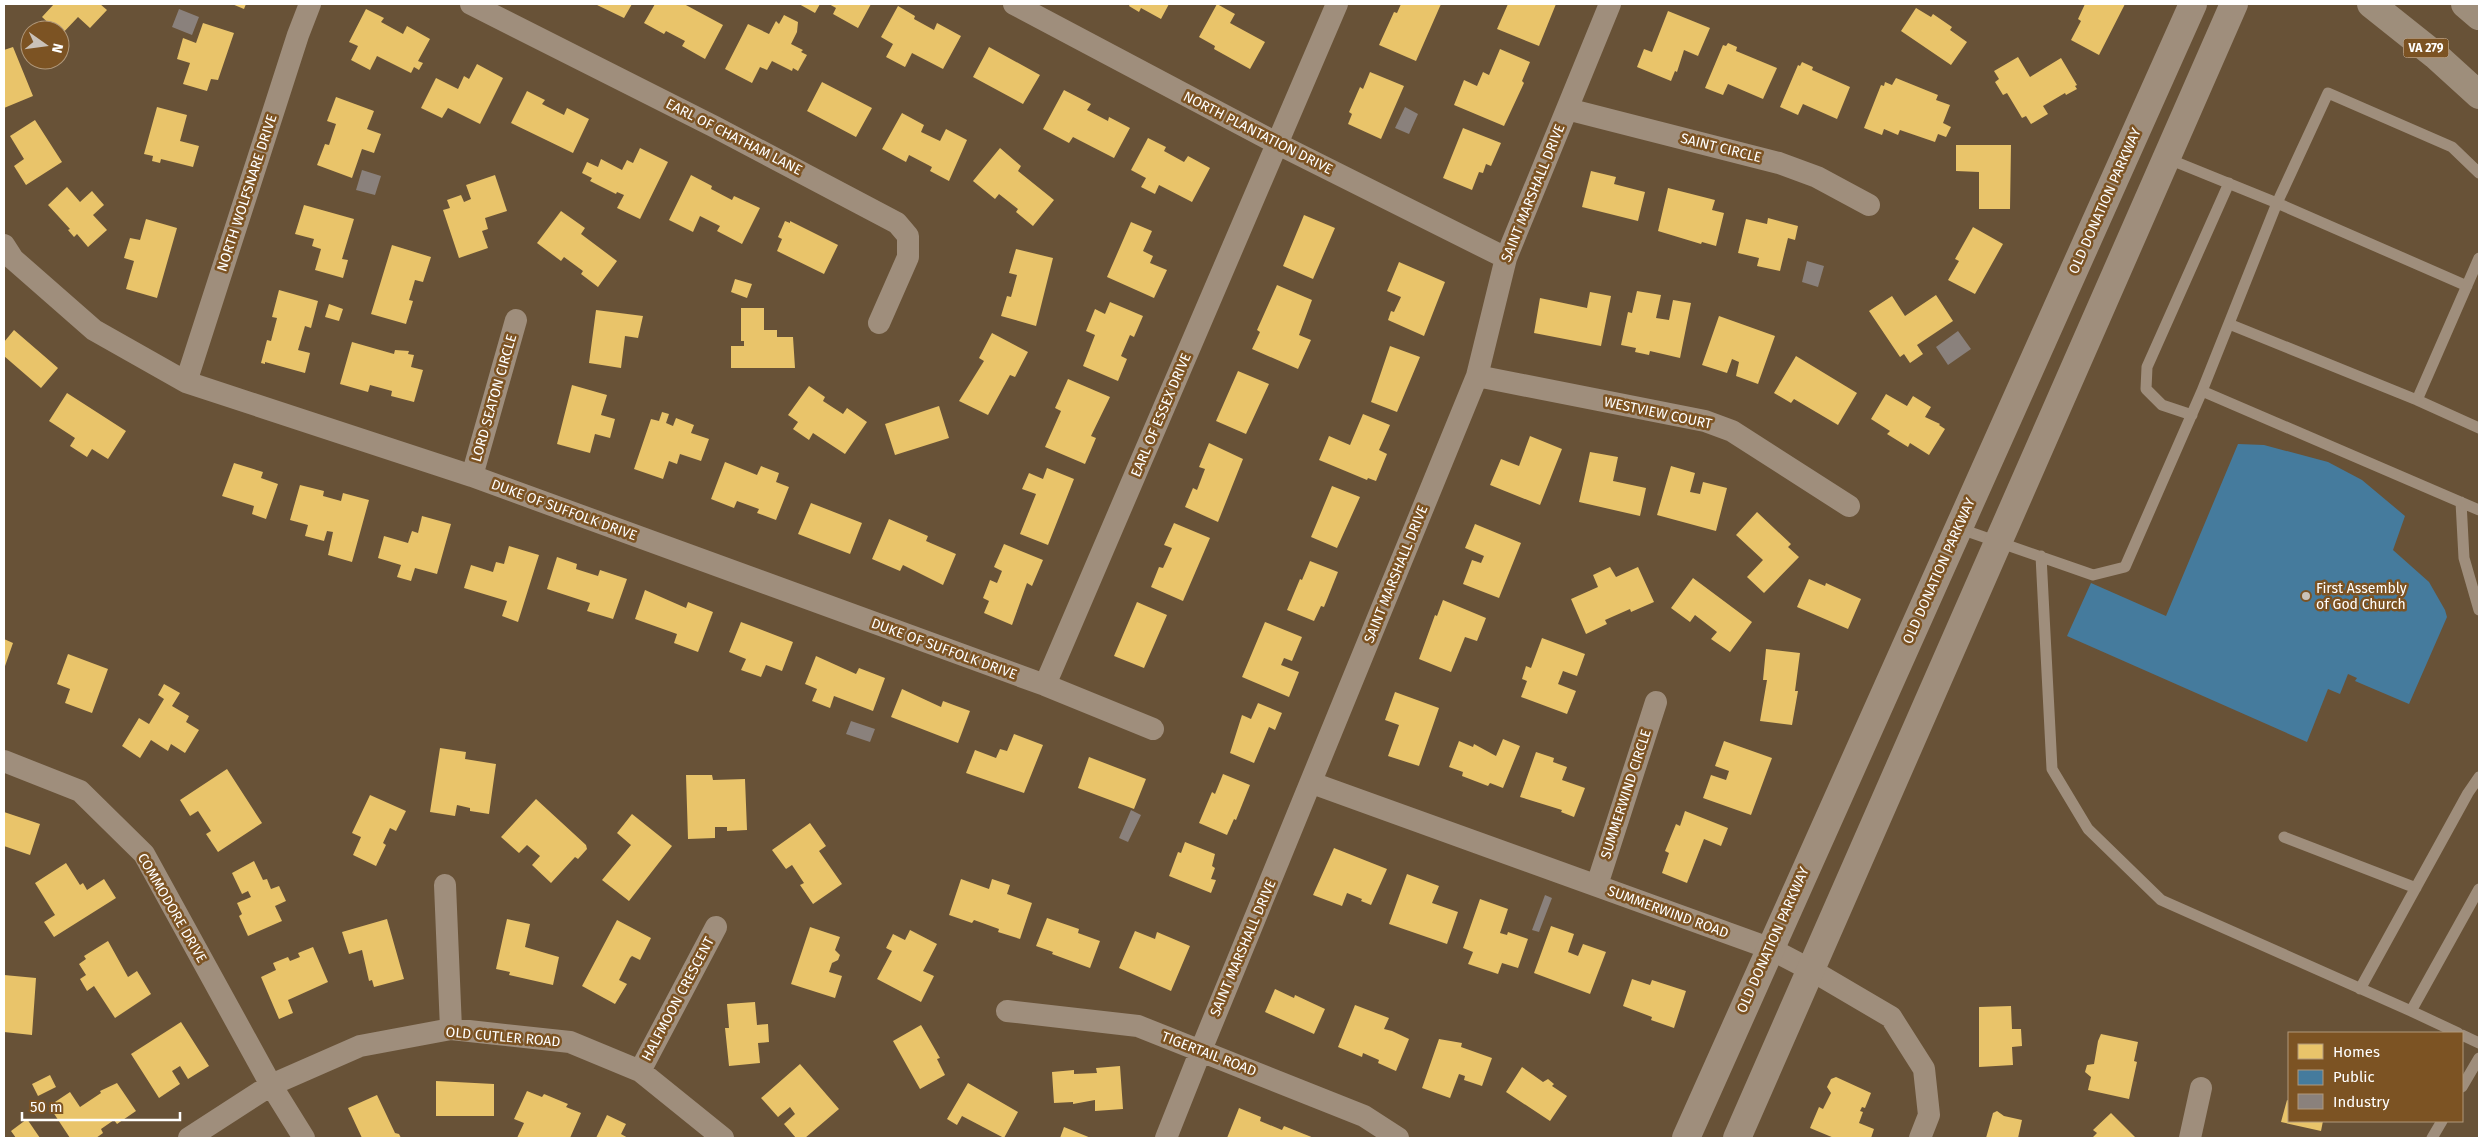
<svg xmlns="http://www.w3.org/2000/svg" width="2483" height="1142" font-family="'Fira Sans',sans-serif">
<rect width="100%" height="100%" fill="#685237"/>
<path fill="#e9c46a" d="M54,4H100L107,10L90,28L78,17L60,36V30H56L42,17Z
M232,4H246L244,9Z
M595,4H632L624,18Z
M655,4H684L723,25L705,59L682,46L685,41L666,31L664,34L644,23Z
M799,4H820L815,13Z
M829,4H871L858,28L833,14L836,8Z
M1130,4H1169L1161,19L1141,8L1139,12L1129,6Z
M1217,4L1235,14L1230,23L1265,42L1250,69L1214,49L1215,46L1199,37Z
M1401,4H1441L1416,61L1379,45L1394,12L1397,13Z
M1508,4H1556L1539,46L1497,29Z
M2085,4H2125L2099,55L2071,40L2081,21L2078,19Z
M898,6L915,16L914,19L934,30L937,23L961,36L943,69L912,53L905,67L886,57L893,44L881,37Z
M1916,8L1931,17L1933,14L1952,27L1950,30L1967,42L1951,65L1901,31Z
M366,9L384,18L381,22L403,34L407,26L430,39L418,61L423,63L419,70L414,67L411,73L377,56L370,70L351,60L358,46L349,42Z
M1668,11L1710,28L1698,56L1684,50L1677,72L1675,71L1671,81L1637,67L1644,49L1652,52Z
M784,15L798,22L797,32L791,44L803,50L801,52L807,55L798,71L793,68L792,71L772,61L767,70L760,67L752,83L725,69L748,24L769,34L776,21L779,24Z
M203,23L234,33L218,80L211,79L207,91L183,84L190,63L177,59L183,38L196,43Z
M1728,43L1737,47L1736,51L1777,68L1763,99L1728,84L1723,95L1705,88L1723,45L1726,46Z
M13,47L33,96L4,108V50Z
M989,47L1040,75L1023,104L973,77Z
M1500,49L1530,62L1522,81L1524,83L1504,126L1454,105L1464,80L1477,86L1483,72L1489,75Z
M2018,57L2030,77L2061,58L2077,85L2075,86L2077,89L2066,95L2065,93L2043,106L2048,114L2031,124L2026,116L2022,118L2007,93L2003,95L1995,82L1999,79L1994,71Z
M1802,62L1813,67L1812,70L1850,87L1837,119L1803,104L1798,115L1780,107L1798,65L1800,66Z
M477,64L503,78L480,124L448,108L442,118L421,108L436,78L458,89L464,76L469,79Z
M1370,72L1404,86L1381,139L1348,124L1352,114L1349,112L1360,87L1363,89Z
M1896,78L1938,95L1936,100L1950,105L1943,123L1951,127L1946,137L1938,134L1935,142L1900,130L1898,135L1884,129L1882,135L1864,128L1881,85L1884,86L1885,82L1892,85Z
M822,82L872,108L856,137L807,111Z
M1064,90L1091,104L1087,110L1108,121L1109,117L1130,128L1114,158L1073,137L1069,143L1043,129Z
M527,91L545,100L542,104L564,115L567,108L589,119L573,153L511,123Z
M336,97L374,111L367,129L381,134L374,153L362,149L352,178L317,165L325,144L329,145L336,124L327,121Z
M157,107L187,115L180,141L199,146L193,167L161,159L160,163L152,161L153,156L144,154Z
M902,113L924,125L921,132L940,141L946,129L967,140L949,181L930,171L932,167L909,155L906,162L882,149Z
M35,120L62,162L26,185L14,166L24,159L10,136Z
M1463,128L1501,143L1491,166L1486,164L1483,173L1479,172L1472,190L1443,178Z
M1148,138L1166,147L1164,151L1184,162L1188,156L1210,168L1192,202L1159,185L1155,194L1141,187L1146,178L1131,170Z
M1956,145H2011L2010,209H1979V172L1956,171Z
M640,148L668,162L640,219L617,208L624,195L617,192L616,194L590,181L592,178L582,173L587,162L598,167L601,159L622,170L627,160L633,163Z
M1000,148L1021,166L1018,171L1054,200L1033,226L1016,212L1018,209L999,194L995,199L973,181Z
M1591,171L1616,177L1614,184L1645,192L1638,221L1582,207Z
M495,175L507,211L485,218L488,229L482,231L488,248L459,258L443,210L450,208L447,200L461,195L464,202L471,199L466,185Z
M691,175L712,186L711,189L732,200L734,196L760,208L742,244L717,231L720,226L700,216L693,232L669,220Z
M67,187L80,202L92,191L104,205L93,215L107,230L88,247L77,234L74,237L68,230L70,229L48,205Z
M1668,188L1715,200L1712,210L1724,213L1716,246L1702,242L1701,244L1658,231Z
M304,205L354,219L342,259L348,260L343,278L315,270L321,249L312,246L314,239L295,234Z
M561,211L585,228L581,234L617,261L598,287L581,274L583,271L564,257L561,261L537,243Z
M1304,215L1335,228L1313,279L1283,266Z
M1768,218L1798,226L1795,240L1788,238L1780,271L1757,266L1759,258L1738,253L1746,219L1767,224Z
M146,219L177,228L157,298L126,289L134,261L124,258L130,238L140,240Z
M785,221L790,223V221L838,245L824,274L777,251L782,239L778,237Z
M1131,222L1152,231L1143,251L1153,256L1150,263L1167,270L1154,298L1107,277Z
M1973,227L2003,244L1975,294L1948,280L1959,261L1955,259Z
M392,245L431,257L423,282L415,280L409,300L413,301L406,324L371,314Z
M1016,249L1053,258L1036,326L1001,316L1007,296L1011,297L1017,275L1009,273Z
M1399,262L1445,282L1424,336L1388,320L1391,311L1394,312L1401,297L1387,291Z
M735,279L752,284L747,298L731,292Z
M1277,285L1312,300L1299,335L1311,340L1298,369L1252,349L1260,332L1257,330Z
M279,290L318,301L311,328L305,326L298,350L310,353L305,373L265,362V364L261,363L267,340L271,341L277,318L272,317Z
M1637,291L1661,295L1656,318L1669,320L1673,300L1691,303L1680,358L1650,351L1649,355L1635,352L1636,348L1621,345L1628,312L1632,313Z
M1590,292L1611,296L1601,346L1534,333L1540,298L1587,308Z
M1936,295L1953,321L1917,345L1923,354L1910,363L1904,354L1900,357L1869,311L1892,296L1905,316Z
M1110,302L1143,316L1134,337L1130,335L1121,356L1127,359L1118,381L1083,366L1095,335L1086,331L1095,309L1105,314Z
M329,304L343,309L339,321L325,317Z
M741,308H764V330H777V337H793L795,368H731V346H744V341H741Z
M596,310L643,316L638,338L625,336L621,368L589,363Z
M1719,316L1775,336L1758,384L1736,376L1739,362L1732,359L1727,373L1702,365Z
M14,330L58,368L41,388L4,356V342Z
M992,333L1028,352L1015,377L1010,375L988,415L959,401L984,361L979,358Z
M352,342L394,354L395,350L409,351L408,354L414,355L411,367L423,370L414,402L391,396L392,391L370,385L368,392L340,384Z
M1390,346L1420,357L1397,412L1371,402Z
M1796,356L1857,393L1838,425L1794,399L1791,403L1774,393Z
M1238,371L1269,384L1246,434L1216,421Z
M1068,379L1110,397L1091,436L1096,438L1085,464L1045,447L1061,411L1055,408Z
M572,385L607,395L601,415L615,419L610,438L595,434L590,453L557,444Z
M809,386L825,397L823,401L843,414L847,408L867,422L845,454L813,433L809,440L793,429L798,422L788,415Z
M67,393L126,431L108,459L92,449L87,457L70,446L75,438L49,421Z
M1886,394L1907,406L1913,396L1931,407L1925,417L1940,424L1939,425L1945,429L1929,455L1910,443L1908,447L1887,434L1890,431L1871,419Z
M939,406L949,438L895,455L885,424Z
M662,412L669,414L666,423L673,426L676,418L694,425L691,433L709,439L701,461L680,454L677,464L669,461L663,479L634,469L651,419L659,421Z
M1363,414L1390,425L1379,450L1387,454L1376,481L1368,478L1367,480L1319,460L1329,436L1350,445Z
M1530,436L1562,449L1540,505L1490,485L1501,459L1519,466Z
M1209,443L1243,459L1218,522L1185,507L1193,488L1197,490L1205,469L1199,467Z
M1590,452L1618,457L1613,481L1646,488L1640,516L1579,502Z
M725,462L757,475L761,466L779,473L776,482L789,487L776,520L757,513L759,509L737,501L734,508L711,499Z
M234,463L263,472L261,478L278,484L266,519L252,514L254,506L222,496Z
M1671,466L1695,473L1690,492L1700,494L1703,482L1727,488L1716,531L1657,515Z
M1047,468L1074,479L1048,545L1020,534L1036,494L1022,489L1029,473L1043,479Z
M300,485L324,491L323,496L341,501L343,493L369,500L352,562L328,555L333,532L327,531L324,541L305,536L308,525L290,520Z
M1332,486L1360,497L1337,548L1311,537Z
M811,503L862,523L850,554L798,534Z
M1757,512L1791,544L1788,547L1799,557L1764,593L1747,577L1763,560L1736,535Z
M422,516L451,524L437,574L415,568L411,581L397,577L401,565L378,558L384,536L408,543L412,531L418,533Z
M889,519L928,536L926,541L956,554L943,585L903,565L900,571L872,559Z
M1174,523L1210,538L1183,601L1151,587L1159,567L1163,568L1172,548L1164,545Z
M1475,524L1521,543L1499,598L1463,584L1472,560L1481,563L1484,556L1465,548Z
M1004,544L1043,560L1032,586L1027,583L1012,625L984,613L989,601L983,598L990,580L997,583L1002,571L994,567Z
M509,546L539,555L518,622L502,616L507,601L464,588L471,565L493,572L496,562L504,564Z
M557,557L577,564L576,569L598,576L600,570L627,579L613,619L587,611L590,603L547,589Z
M1310,561L1338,572L1324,607L1321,606L1314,621L1287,610L1300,579L1302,580Z
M1610,567L1616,577L1638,567L1654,602L1631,612L1630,609L1605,620L1607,624L1586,634L1571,599L1598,587L1593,575Z
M1693,578L1752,622L1730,652L1711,639L1717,632L1695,615L1690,622L1671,608Z
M1809,579L1825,586L1826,583L1861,599L1848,629L1797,607Z
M645,590L686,608L688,602L713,612L698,652L674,643L677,634L635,619Z
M1443,600L1486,618L1477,641L1465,637L1451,672L1419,659L1435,615L1437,616Z
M1137,602L1167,615L1144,668L1114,656Z
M741,622L793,642L782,671L766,665L761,677L741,670L746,659L729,652Z
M1265,622L1302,637L1292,661L1284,658L1281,665L1299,672L1289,697L1242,677Z
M1542,638L1585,654L1577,676L1563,671L1558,684L1576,691L1567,714L1521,697L1527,681L1522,679L1526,666L1531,668Z
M4,639L13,643L4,669Z
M1766,649L1800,653L1795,691H1798L1792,725L1760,721L1767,680H1763Z
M68,654L108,669L92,713L65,703L70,689L57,684Z
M816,656L856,674L859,668L885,678L873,711L834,696L830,708L812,701L817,689L805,684Z
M164,684L180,693L172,706L189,716L186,722L199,730L185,753L171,744L168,751L151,740L140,758L122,746L139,718L149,724L164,699L158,695Z
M902,689L941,707L943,701L970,711L958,743L891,717Z
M1395,692L1439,708L1419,766L1388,756L1399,725L1385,720Z
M1258,703L1282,713L1275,730L1269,727L1254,763L1230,753L1242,715L1251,719Z
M1014,734L1043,745L1024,793L966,773L975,750L996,758L1000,749L1007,751Z
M1503,739L1520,746L1503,788L1490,783L1488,786L1462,776L1463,772L1449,767L1459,741L1473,747L1474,744L1496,756Z
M1724,741L1772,758L1751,815L1703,798L1711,775L1726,780L1729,771L1715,766Z
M440,748L466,752L465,759L496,764L489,814L470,811V808L457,805L455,816L430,812Z
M1536,752L1554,758L1553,762L1567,767L1562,780L1585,788L1574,817L1561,812L1562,810L1520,797Z
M1089,757L1146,779L1134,809L1078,788Z
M227,769L262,823L218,852L206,834L211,831L198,811L190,816L180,800Z
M1223,774L1250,785L1236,820L1234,819L1227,835L1199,823L1212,792L1215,794Z
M686,775H712L713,780L745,779L747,830L727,831V827H715V838L688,839Z
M370,795L406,811L396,831L390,828L383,843L386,845L376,866L353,855L361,837L352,833Z
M536,799L586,845L587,849L578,859L575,857L551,883L532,865L540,856L527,845L519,853L501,837Z
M1685,811L1728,828L1721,846L1704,839L1687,883L1662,873L1669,853L1665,851L1676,824L1680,826Z
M4,812L40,824L30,855L4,846Z
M632,814L672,846L629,901L602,880L631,845L617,833Z
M810,823L826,846L819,851L842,884L813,904L800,885L804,883L792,865L786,869L772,850Z
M1185,842L1215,854L1212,866L1215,868L1211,879L1216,880L1211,893L1169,876L1178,852L1181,853Z
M1334,848L1387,869L1371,905L1361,901L1362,899L1347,893L1342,906L1313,895Z
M254,861L263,880L267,879L271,889L279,886L286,901L275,906L282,921L248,936L239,916L242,914L237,903L251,897L248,891L242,894L232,873Z
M66,863L80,885L83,883L87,890L104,879L116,898L54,937L44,922L55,915L35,883Z
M1407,874L1439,886L1432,903L1458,912L1447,944L1389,924Z
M961,879L989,889L992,879L1010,885L1007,894L1032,903L1020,939L998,932L999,929L974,920L972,923L949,915Z
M1480,899L1508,909L1500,933L1507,935L1508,932L1528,939L1518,968L1502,963L1498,974L1468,964L1473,952L1463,948Z
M1047,918L1079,929L1078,933L1100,941L1090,968L1052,954L1053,952L1036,946Z
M387,919L404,979L374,987L372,980L369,981L362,950L349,954L342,932Z
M507,919L530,924L525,947L559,957L553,985L509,975L510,972L496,969Z
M617,920L651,938L640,960L632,956L630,958L619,980L627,984L615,1004L582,986Z
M1551,926L1574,934L1568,952L1578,956L1583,944L1606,952L1590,994L1534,973Z
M810,927L840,937L835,950L840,955L838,960L832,963L829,972L842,976L835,998L791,984Z
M910,930L937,944L923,971L934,976L921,1002L877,979L892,951L886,948L893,934L905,940Z
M1135,931L1155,939L1157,932L1190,946L1171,991L1119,968Z
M108,941L128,977L137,971L151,994L115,1018L94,986L87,991L80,979L86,975L79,964L86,959L84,956Z
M313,947L328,982L288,1000L293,1013L279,1019L261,977L276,970L273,963L288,957L290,961L300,957L298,953Z
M4,975L36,978L32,1035L4,1032Z
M1632,979L1650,985L1652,980L1686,991L1674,1028L1651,1020L1652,1017L1623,1006Z
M1275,989L1294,998L1295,995L1325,1009L1314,1034L1265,1012Z
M755,1002L757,1025L768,1024L769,1042L758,1043L760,1063L729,1066L725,1028H729L727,1004Z
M1355,1005L1389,1018L1384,1029L1392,1031L1409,1039L1396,1071L1378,1063L1379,1060L1363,1053L1362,1057L1338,1047Z
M2011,1006L2012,1029H2021L2022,1046L2012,1047L2013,1065L1979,1067V1007Z
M181,1022L209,1066L188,1079L180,1066L172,1071L180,1084L159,1098L131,1054Z
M921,1025L940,1058L937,1059L945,1075L920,1089L893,1041Z
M2101,1034L2138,1042L2134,1061L2137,1062L2129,1099L2088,1090L2091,1077L2085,1072L2087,1065L2094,1064L2098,1041Z
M1439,1039L1462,1043L1461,1047L1492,1058L1482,1086L1464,1080L1465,1076L1459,1074L1450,1098L1422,1088Z
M800,1064L839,1109L805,1138H796L784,1124L795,1114L790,1107L778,1117L761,1098Z
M1120,1066L1123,1109L1095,1111V1100L1073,1104V1102L1054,1103L1052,1072L1074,1070V1074L1097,1073L1096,1068Z
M1522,1067L1543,1082L1548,1079L1554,1084L1552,1086L1567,1096L1550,1121L1506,1092Z
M50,1075L56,1087L38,1096L32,1084Z
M1836,1077L1871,1093L1865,1108L1862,1107L1860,1111L1863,1112L1859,1123L1874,1129L1871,1138H1834L1810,1128L1819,1107L1823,1109L1831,1093L1827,1087L1831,1079Z
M436,1081L494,1084V1116H436Z
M117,1083L136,1111L117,1124L114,1120L101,1129L103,1133L96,1138H70L49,1106L70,1092L80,1107L101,1093L100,1091Z
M968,1083L1018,1112L1004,1138L962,1116L957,1125L947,1119Z
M527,1091L542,1097L544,1094L568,1104L566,1107L581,1113L570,1138H517L524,1123L514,1119Z
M377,1095L395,1133L399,1134L401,1138H362L348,1108Z
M2287,1100L2289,1101V1121H2323L2321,1131L2281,1122Z
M1239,1108L1261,1117L1260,1121L1282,1130L1284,1126L1314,1138H1227Z
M1997,1111L2004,1116L2022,1120L2018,1138H1986L1993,1113Z
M2111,1113L2136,1138H2092L2097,1133L2093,1130Z
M607,1115L626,1124L621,1134L628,1138H596Z
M27,1119L40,1138H16L11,1131Z
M1064,1127L1091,1138H1060Z"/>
<path fill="#457b9d" d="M2238,444L2264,445L2328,462L2362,480L2405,516L2393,550L2429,582L2445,610L2447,617L2409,704L2355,681L2357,678L2348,674L2340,694L2328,689L2307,742L2067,636L2091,583L2166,616Z"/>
<path fill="#8a817c" d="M179,9L199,17L192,35L172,27Z
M1405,107L1418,114L1409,134L1395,128Z
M362,170L381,176L375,195L356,190Z
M1807,261L1824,266L1818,287L1802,282Z
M1958,331L1971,349L1948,365L1936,347Z
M851,721L875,729L870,742L846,734Z
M1131,810L1141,815L1128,842L1119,838Z
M1545,895L1552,898L1539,932L1532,930Z"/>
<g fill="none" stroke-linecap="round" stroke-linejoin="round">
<path stroke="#9f8e7c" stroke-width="11" d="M2166,158L2277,203L2328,93L2452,147L2479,173
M2479,258L2417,400L2479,428
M2229,324L2417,400
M2202,391L2277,203L2467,286
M2192,415L2162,405L2146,389L2147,367L2229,183
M2461,502L2464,558L2479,610
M1958,528L2093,575L2125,567L2202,391L2479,510
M2041,556L2052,769L2088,829L2161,900L2411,1011L2479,889
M2284,837L2416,888
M2360,989L2468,793L2479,777
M2411,1011L2458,1033
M2462,1035L2479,1043
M2462,1087L2479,1058
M2432,1138L2442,1121"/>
<path stroke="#9f8e7c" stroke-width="22" d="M471,4L715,127L897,223L908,236V257L879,323
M1014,4L1278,144L1506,258
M1567,109L1779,163L1817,177L1869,205
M4,245L13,259L94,330L186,382L472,476L1045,685L1153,729
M1477,376L1705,421L1732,431L1849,506
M186,382L298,35L310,4
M472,476L516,320
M1045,685L1337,4
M4,761L80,791L144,854L271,1085L304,1138
M1312,783L1769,948L1811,970L1891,1017L1924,1069L1929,1115L1920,1138
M445,885L451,1029
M1597,885L1656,702
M1007,1011L1138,1026L1364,1116L1398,1138
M640,1071L716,927
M189,1138L271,1085L360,1046L451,1029L570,1042L640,1071L723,1138
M1166,1138L1201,1050L1477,376L1506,258L1610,4
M2190,1138L2201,1088"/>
<path stroke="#9f8e7c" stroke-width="28" d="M1686,1138L2193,4
M1737,1138L2234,4"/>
<path stroke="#9e8e7b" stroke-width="28" d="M2371,4L2435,55L2479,95
M2465,4L2479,16"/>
</g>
<circle fill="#cac2b9" stroke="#7c5323" stroke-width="2" cx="2306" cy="596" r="5"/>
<g text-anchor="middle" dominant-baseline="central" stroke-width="5" stroke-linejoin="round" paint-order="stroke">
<rect fill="#7c5323" stroke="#d8cbbd" stroke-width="1" x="2403.5" y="38.5" width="45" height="19" rx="4"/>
<g font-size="12" font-weight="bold" fill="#fff">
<text x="2426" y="48">VA 279</text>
</g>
<g font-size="14" fill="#fff" stroke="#7c5323">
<text transform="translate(1258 133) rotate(27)">NORTH PLANTATION DRIVE</text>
<text transform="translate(734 137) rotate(27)">EARL OF CHATHAM LANE</text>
<text transform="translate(1721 148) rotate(14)">SAINT CIRCLE</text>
<text transform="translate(247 193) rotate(-72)">NORTH WOLFSNARE DRIVE</text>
<text transform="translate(1533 193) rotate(-68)">SAINT MARSHALL DRIVE</text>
<text transform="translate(2105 201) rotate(-66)">OLD DONATION PARKWAY</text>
<text transform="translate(494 398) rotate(-74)">LORD SEATON CIRCLE</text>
<text transform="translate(1658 413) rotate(12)">WESTVIEW COURT</text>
<text transform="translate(1161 415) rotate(-67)">EARL OF ESSEX DRIVE</text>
<text transform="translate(564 510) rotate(20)">DUKE OF SUFFOLK DRIVE</text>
<text transform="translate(1939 571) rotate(-66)">OLD DONATION PARKWAY</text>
<text transform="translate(1396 574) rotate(-68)">SAINT MARSHALL DRIVE</text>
<text transform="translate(944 649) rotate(20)">DUKE OF SUFFOLK DRIVE</text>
<text transform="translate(1626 794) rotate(-72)">SUMMERWIND CIRCLE</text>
<text transform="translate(172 908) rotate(60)">COMMODORE DRIVE</text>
<text transform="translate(1668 912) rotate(20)">SUMMERWIND ROAD</text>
<text transform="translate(1773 940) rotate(-66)">OLD DONATION PARKWAY</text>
<text transform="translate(1243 948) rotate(-67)">SAINT MARSHALL DRIVE</text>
<text transform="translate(678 999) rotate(-62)">HALFMOON CRESCENT</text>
<text transform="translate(503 1037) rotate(5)">OLD CUTLER ROAD</text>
<text transform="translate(1209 1054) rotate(21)">TIGERTAIL ROAD</text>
</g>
<g font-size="14" fill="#fff" stroke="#7c5323" text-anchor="start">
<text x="2316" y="588">First Assembly<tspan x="2316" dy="16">of God Church</tspan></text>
</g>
</g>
<rect width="2483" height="1142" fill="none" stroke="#ffffff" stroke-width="10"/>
<rect x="2288" y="1032" width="175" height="90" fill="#7c5323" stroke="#b0987b"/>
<rect x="2298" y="1044" width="25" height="15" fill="#e9c46a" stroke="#b0987b"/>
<text x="2333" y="1057" font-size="15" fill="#ffffff">Homes</text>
<rect x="2298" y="1070" width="25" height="15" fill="#457b9d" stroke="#b0987b"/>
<text x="2333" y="1082" font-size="15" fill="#ffffff">Public</text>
<rect x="2298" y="1094" width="25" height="15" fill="#8a817c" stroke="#b0987b"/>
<text x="2333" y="1107" font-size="15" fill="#ffffff">Industry</text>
<g transform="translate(45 45) rotate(104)"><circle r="24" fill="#7c5323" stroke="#b0987b"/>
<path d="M0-4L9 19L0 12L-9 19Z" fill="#cac2b9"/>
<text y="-8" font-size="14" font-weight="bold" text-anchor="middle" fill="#ffffff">N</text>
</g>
<path d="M22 1112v8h158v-8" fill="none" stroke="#ffffff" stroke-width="2.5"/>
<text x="30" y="1112" font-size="15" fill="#ffffff" stroke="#7c5323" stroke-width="4" paint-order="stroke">50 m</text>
</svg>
